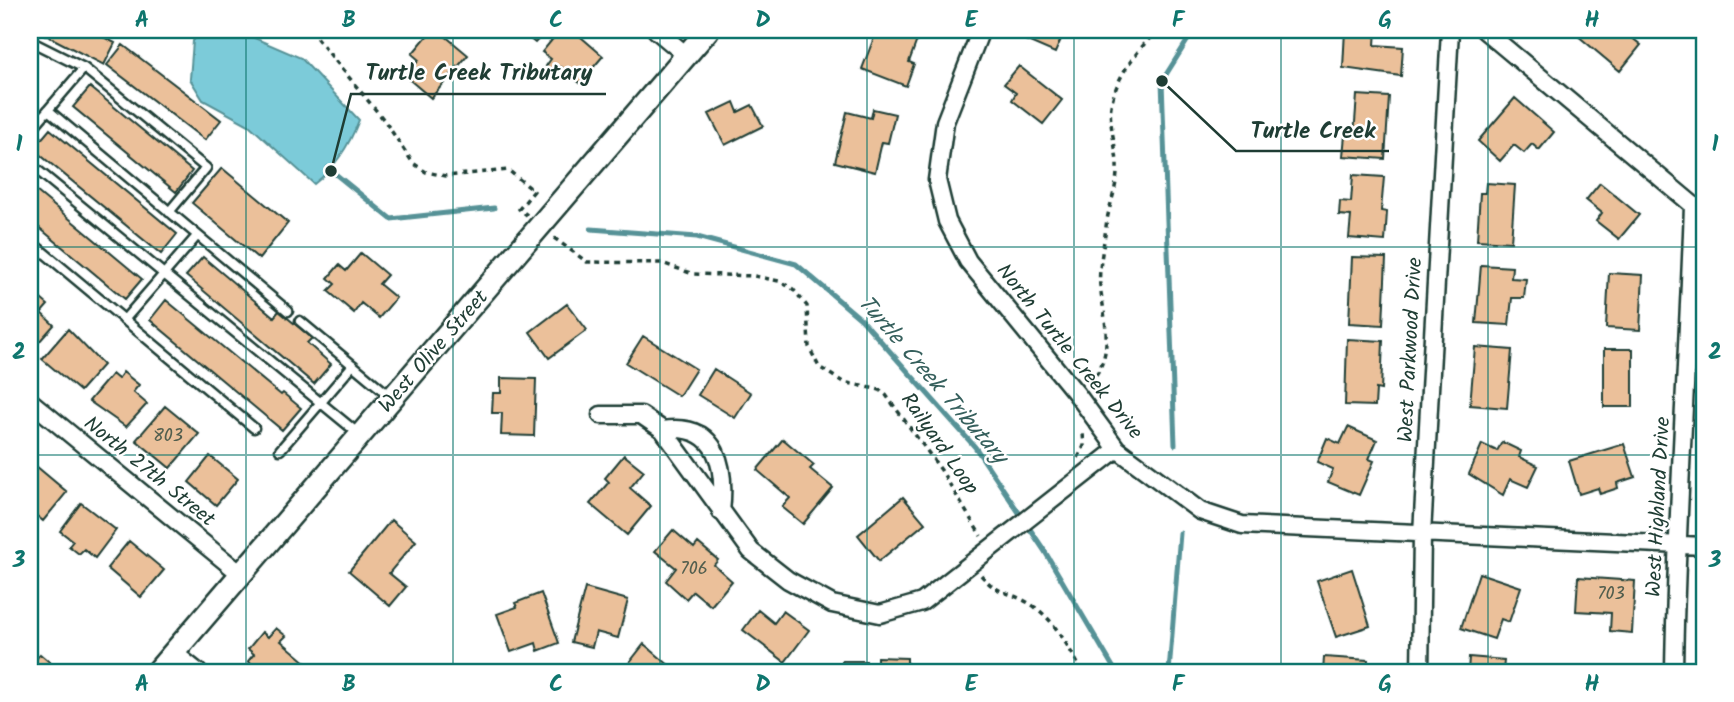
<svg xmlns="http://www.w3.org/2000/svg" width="1734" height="702" font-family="Kalam,sans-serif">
<rect width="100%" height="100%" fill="#fff"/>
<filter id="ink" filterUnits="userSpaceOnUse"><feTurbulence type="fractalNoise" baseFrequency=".0143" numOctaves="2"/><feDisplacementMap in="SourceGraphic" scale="14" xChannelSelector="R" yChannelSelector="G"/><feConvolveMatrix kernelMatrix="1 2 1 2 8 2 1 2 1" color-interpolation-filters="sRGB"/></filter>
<g filter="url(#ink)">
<path fill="#7ccbd9" stroke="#579297" stroke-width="2" d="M202,30H236L301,58L359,120C349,146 336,167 314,184L249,125L203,100L190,79L193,41Z"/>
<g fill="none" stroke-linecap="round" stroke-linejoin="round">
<path stroke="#579297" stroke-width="5" d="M328,168L391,219L494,208
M591,229L697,237L796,264L862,320L975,447L1044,550L1116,672
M1175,445L1162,81L1194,30
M1169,672L1180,533"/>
</g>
<path fill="#ebc09a" stroke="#1f3d34" stroke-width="2" d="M36,30H90L115,43L104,65Z
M432,30H438L468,55L431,98L405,76L419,60L412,54Z
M519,30H547L535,43Z
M560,30H585L581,37L603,56L580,83L561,67L555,74L546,66L551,59L542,52Z
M877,30L920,32L909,62L914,64L906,86L862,69Z
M1030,30H1065L1055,53L1025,40Z
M1345,30H1376L1375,45L1403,47L1401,76L1343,68Z
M1571,30H1622L1641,45L1620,71Z
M123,45L221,120L205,140L107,65Z
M1019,66L1062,100L1043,124L1012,100L1016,93L1004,84Z
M90,87L192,171L176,192L73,107Z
M1357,95L1389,97L1385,159L1343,156L1345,135L1354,136Z
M1515,98L1554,132L1539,150L1532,144L1524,153L1514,145L1500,161L1478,141Z
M734,102L738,112L752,105L763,126L725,145L709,114Z
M873,109L895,114L888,143L882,142L875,172L835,162L847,112L871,118Z
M50,129L177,234L161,254L33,149Z
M222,168L288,223L259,259L192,203Z
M1353,175L1384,177L1381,211L1387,212L1385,241L1349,238L1351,216L1339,215L1340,201L1351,202Z
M1486,183L1515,185L1511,242L1477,240L1480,193H1485Z
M1600,183L1639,215L1619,239L1596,221L1602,213L1586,200Z
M30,186L142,279L125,299L30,220Z
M361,253L387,275L379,284L396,298L379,318L361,303L354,313L328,291L335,284L328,278L339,265L346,271Z
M203,257L274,317L279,311L312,338L307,343L331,364L314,384L186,276Z
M1352,257L1386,258L1383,325L1349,323Z
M1481,265L1512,267L1511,278L1526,279L1524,298H1512L1509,325L1476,323Z
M1609,273L1643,275L1640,330L1606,328Z
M34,293L48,305L41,313L54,325L30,352V299Z
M166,300L281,395L283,393L301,408L282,430L150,320Z
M567,304L587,330L549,358L530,332Z
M68,329L103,365L80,391L42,359Z
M643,336L696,369L679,396L626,363Z
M1347,339L1383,341L1381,390L1376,389L1375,406L1345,405Z
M1475,347L1512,350L1507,408L1470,405Z
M1604,349H1633V407H1604Z
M714,369L751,393L735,418L698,395Z
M123,372L139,385L133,392L147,404L126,427L89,401L112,374L118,379Z
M501,378L536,379L534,436L501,435L502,413H492L493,393H501Z
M165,406L199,434L170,468L136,440Z
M1348,427L1377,440L1369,459L1374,461L1359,495L1328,482L1333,469L1317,462L1327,438L1340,444Z
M783,439L814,465L810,469L833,488L803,524L782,507L790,498L757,470Z
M1502,442L1521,451L1519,457L1538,466L1528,487L1510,479L1503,495L1469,474L1482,444L1497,451Z
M1624,444L1635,477L1617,483L1618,488L1600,494L1598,488L1579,494L1569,461Z
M624,455L644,471L630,488L651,506L627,535L590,504L609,482L605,478Z
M210,456L238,479L216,505L189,482Z
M36,466L67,492L43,521L30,510V474Z
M903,497L925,523L879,561L858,535Z
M81,503L116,530L95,558L84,549L79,554L69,546L73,541L60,531Z
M391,520L416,541L389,573L406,587L390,606L349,571Z
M673,530L694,548L698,543L718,560L714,565L732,581L711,606L693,591L686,599L666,581L676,568L655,551Z
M129,541L164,570L141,597L107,568Z
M1352,569L1370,626L1336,637L1317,581Z
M1479,573L1521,587L1509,622L1501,619L1494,639L1461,628Z
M1578,577L1635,581L1632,633L1610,631L1611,613L1576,611Z
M585,588L628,600L618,638L596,632L592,647L571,642Z
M541,593L559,643L538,651L536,643L511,652L497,614L517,607L515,603Z
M758,610L774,623L783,611L809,630L785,662L743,630Z
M276,628L286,636L281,641L307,663L299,672H262L248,661L254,654L248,649L262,632L268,637Z
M644,644L677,672H622Z
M40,654L61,672H30V659L34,662Z
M877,657L907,658V672H877Z
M1324,657L1368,660L1367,672H1323Z
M1469,657L1504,660L1503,672H1468Z
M842,661H866V672H842Z
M1581,666L1621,668V672H1581Z"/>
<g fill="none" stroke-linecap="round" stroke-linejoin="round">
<g stroke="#1f3d34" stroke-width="13">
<path id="lane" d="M30,41L84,68L48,110L288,311
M84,68L206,168L169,212
M30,131L48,110
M30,164L360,435
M30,241L254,428
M124,320L197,236
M300,321L391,397
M280,450L353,365"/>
</g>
<g stroke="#1f3d34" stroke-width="21">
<path id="street" d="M656,30L686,55
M981,30L945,122L937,180L947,221L968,261L1076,393L1117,449L1200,511L1242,525L1704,546
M1484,30L1693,205C1688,361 1676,516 1674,672
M30,401L242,575
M601,415H641L663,430L751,551L788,580L832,604L880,614L922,602L1117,449
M663,430C719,422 726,468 721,512
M174,653L198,672
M1420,672L1422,534L1450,30"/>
</g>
<g stroke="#1f3d34" stroke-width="26">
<path id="secondary" d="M157,672L708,30"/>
</g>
<path stroke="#1f3d34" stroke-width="3.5" stroke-dasharray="5 5" stroke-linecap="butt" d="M310,30L384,120L413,163L426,172L446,176L508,170L534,191L519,209L527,215
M554,238L587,262L662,263L693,274L754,276L779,281L793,289L807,306L809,347L819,367L843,382L880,390L886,395L941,470L981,536
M1089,382C1116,359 1104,315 1100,286C1098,268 1104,246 1106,227C1108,207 1117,190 1117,170C1118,150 1108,125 1111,106C1117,74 1136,53 1157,30
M1078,458L1084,446L1083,433
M981,575C997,594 1004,590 1023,600C1054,615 1066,645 1083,672"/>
<use href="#lane" stroke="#fff" stroke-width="8"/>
<use href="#street" stroke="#fff" stroke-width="16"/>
<use href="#secondary" stroke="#fff" stroke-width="21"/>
</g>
</g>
<path fill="none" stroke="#0f766e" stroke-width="2" stroke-opacity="0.55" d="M246,30V672M453,30V672M660,30V672M867,30V672M1074,30V672M1281,30V672M1488,30V672M30,247H1704M30,455H1704"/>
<g text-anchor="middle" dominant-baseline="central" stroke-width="5" stroke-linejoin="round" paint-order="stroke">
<g font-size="18" fill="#525e4e">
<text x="168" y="436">803</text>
<text x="694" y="569">706</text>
<text x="1611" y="594">703</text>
</g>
<g font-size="21" fill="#1f3d34" stroke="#fff">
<text transform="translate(1411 350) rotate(-87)">West Parkwood Drive</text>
<text transform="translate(434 352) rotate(-49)">West Olive Street</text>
<text transform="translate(1069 352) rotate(51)">North Turtle Creek Drive</text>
<text transform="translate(939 444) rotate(55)">Railyard Loop</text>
<text transform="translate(149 472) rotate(39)">North 27th Street</text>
<text transform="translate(1659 507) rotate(-87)">West Highland Drive</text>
</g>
<g font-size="23" font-style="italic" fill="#36605d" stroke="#fff">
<text transform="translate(932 380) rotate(49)">Turtle Creek Tributary</text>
</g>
</g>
<path fill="none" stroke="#1f3d34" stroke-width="2.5" d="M331 171L351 94H606M1162 81L1236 151H1389"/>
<g fill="#1f3d34" stroke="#fff" stroke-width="2.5">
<circle cx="331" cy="171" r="7"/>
<circle cx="1162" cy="81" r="7"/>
</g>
<g font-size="23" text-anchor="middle" font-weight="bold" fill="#1f3d34" stroke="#fff" stroke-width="5" stroke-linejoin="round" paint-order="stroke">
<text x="479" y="80">Turtle Creek Tributary</text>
<text x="1313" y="138">Turtle Creek</text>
</g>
<rect width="1734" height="702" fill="none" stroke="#fff" stroke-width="77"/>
<rect x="38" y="38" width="1658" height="626" fill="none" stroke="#0f766e" stroke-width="2.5"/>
<g font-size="23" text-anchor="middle" font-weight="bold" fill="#0f766e">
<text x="142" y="27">A</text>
<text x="349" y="27">B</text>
<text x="556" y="27">C</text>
<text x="763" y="27">D</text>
<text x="971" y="27">E</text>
<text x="1178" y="27">F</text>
<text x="1385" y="27">G</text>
<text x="1592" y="27">H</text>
<text x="19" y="151">1</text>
<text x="1715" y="151">1</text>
<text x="19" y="359">2</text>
<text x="1715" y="359">2</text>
<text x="19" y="567">3</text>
<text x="1715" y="567">3</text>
<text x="142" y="691">A</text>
<text x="349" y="691">B</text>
<text x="556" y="691">C</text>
<text x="763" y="691">D</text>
<text x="971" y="691">E</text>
<text x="1178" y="691">F</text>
<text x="1385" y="691">G</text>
<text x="1592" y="691">H</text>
</g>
</svg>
